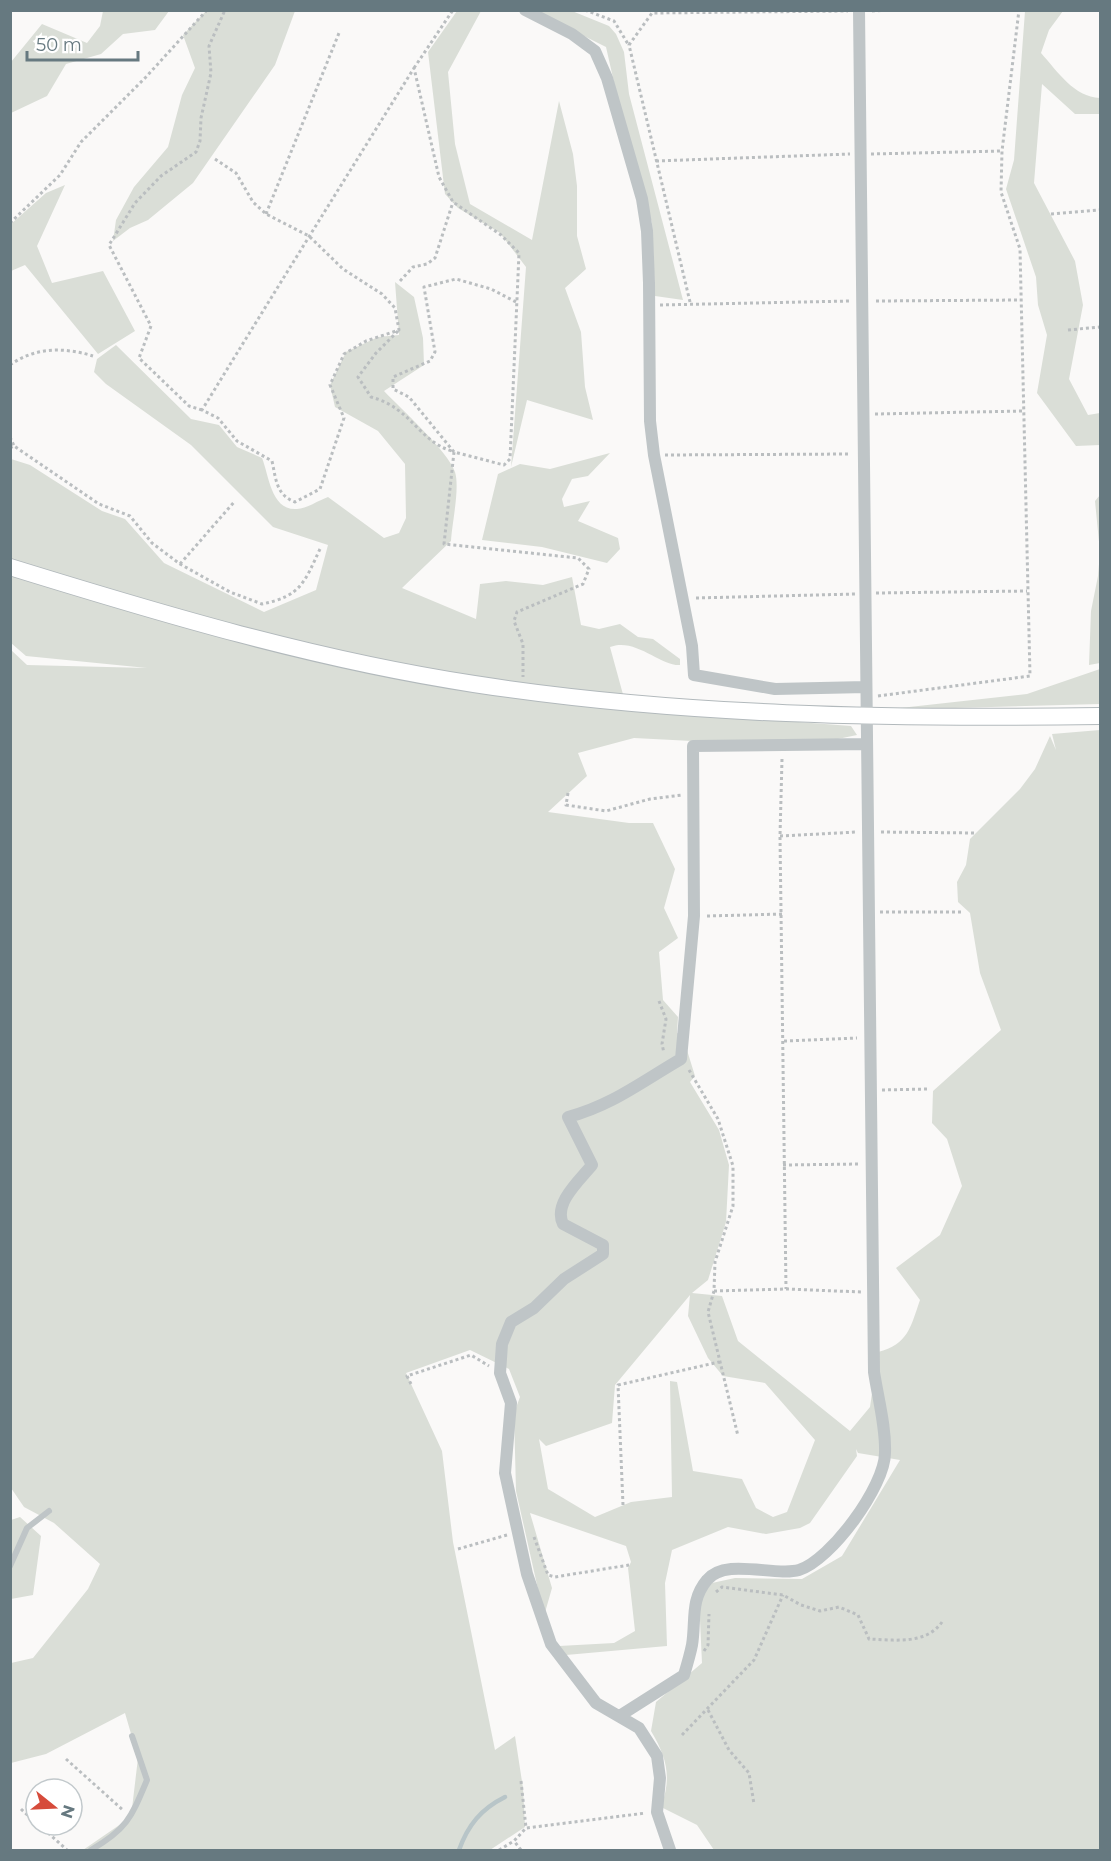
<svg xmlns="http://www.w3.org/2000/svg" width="1111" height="1861" font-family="Montserrat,sans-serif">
<rect width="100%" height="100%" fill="#faf9f8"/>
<path fill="#daded7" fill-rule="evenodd" d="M103,11H169L155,30L123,34L101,54L66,64L47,96L11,113V62L42,24L87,43L100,26Z
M206,11H295L275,65L193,183L148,220L130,228L113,241L116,220L134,187L168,147L182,95L195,68L183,35Z
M457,11H481L448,72L455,144L470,204L532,240L559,101L573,154L577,186V236L586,269L565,288L581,332L585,387L593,420L527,400L511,467L526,267L500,233L458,208L445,194L428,52Z
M534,11H572L609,26L616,34L624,52L629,94L683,300L655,296L652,223L621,113L606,47Z
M1025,11H1063L1049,30L1041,53C1058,72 1074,97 1100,98V114H1075L1042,84L1034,183L1075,261L1083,305L1069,379L1088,415L1100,413V445L1076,446L1037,393L1047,335L1038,305L1036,277L1006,189L1014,160Z
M65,185L37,246L52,283L103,271L135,331L98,354L25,265L11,271V224L46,193Z
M395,282L414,297L423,338L424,365L384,391C401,409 448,451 455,472C460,488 452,523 451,541L402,588L476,619L480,584L506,581L543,585L572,577L581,625L599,629L620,624L638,637L653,639L680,659V665C660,666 635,637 610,647L627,709L851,726L857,735L828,741H692L634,738L578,753L587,776L548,812L629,823H653L675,869L664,908L678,938L659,952L663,1000L678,1017L677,1033L682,1034L695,1076L690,1082L719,1130L729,1165L726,1222L708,1280L692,1293L722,1296L738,1341L850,1431L870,1407L878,1352C908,1345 911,1326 920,1300L896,1268L940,1235L962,1186L947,1139L932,1123L933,1091L1001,1030L980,973L970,913L958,902L957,882L966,865L970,839L1020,789L1035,769L1050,736L1056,750L1052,734L1100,730V1850H714L697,1825L661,1807C672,1777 667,1758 651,1731L656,1702L702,1663L699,1599L712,1583L735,1578L802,1579L842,1556L900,1460L858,1453L856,1449L857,1456L810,1523L800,1528L766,1534L728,1527L672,1550L665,1583L667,1646L566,1655L559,1646L614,1643L635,1631L628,1568L631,1562L626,1546L530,1513L552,1588L544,1616L516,1491L514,1413L520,1397L509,1369L470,1350L406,1373L442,1451L453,1542L495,1750L515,1736L523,1788L525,1827L490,1850H83L131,1817L138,1758L125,1713L46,1754L11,1763V1663L33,1658L88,1589L100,1564L54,1523L24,1507L11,1488L10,649L27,665L147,668L26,656L11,643V459L30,465L102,511L125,519L164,563L264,612L316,590L328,545L273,527L191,445L106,384L94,372L97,359L116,345L191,419L219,425L237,447L262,458C269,475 271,511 297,509C306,509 319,500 328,497L384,538L399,533L406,518L405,464L378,431L335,407L330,385L346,352L378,337L399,335ZM690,1295L688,1316L708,1358L723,1376L765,1383L815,1440L787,1512L773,1517L756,1508L742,1479L693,1471L677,1382L670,1381L672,1497L631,1502L595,1517L548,1489L539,1439L546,1446L612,1423L615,1385Z
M610,453L588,476L572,479L562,499L564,507L590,501L578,521L618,538L620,549L607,563L542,547L482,540L498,474L520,464L550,469Z
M1100,495V663L1089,665L1091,611L1098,576L1100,552L1095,501Z
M1100,669V704L882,710L1027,694Z
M20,1517L41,1536L33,1595L11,1599V1520Z"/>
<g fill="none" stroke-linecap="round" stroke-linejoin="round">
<path stroke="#b8c5c8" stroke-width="4.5" d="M459,1850C468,1825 481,1809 505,1797"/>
<g stroke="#b2b9bc" stroke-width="18">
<path id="secondary" d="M10,567C162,614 316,660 474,684C681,716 891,719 1100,716"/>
</g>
<path stroke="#babec0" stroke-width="3" stroke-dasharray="3 3" stroke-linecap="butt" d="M585,10L614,21L628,44
M872,11L895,10
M414,68L453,10
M871,154L1002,151
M215,159L236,173L253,202L266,214L309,236L343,269L382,294L395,308L399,330L366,341L344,354L330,385L344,418L320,489L295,502C276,495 276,479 272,461L237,441L218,418L202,410C272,296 343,182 414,68L439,177L453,202L501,235L519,253L510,459L504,465L454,452L444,544L578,558L589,569L583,584L517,612L514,621L523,644V677
M656,161L850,154
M266,214L339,33
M1051,214L1100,210
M10,223L60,175L81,142L146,77L207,10
M400,281L413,267L427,264L435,258L453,202
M876,301L1021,300
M690,302L629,45L652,13L848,11
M660,305L851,301
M1068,330L1100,327
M398,331L376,353L358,377L371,397C412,408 418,441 452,451
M10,365C35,347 64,347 93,356
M202,410L189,406L139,358L151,326L109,245L135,203L161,176L196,152L200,141L201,118L211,73L209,46L225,10
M875,414L1023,411
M10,437L14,446
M10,448L14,446L99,504L130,516L152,543L180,564L230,592L262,604C301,596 304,583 320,549
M454,452L409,397L393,389V377L430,361L435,352L424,287L456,279L491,289L518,303
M665,455L851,454
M180,564L235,501
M876,593L1027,591
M696,598L855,594
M878,696L1030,676L1020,249L1001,192L1002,151L1019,10
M782,759L780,836L786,1289
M568,793L566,805L606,811L650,799L682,795
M881,832L976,833
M780,836L857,832
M880,912H962
M707,916L784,914
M659,1001L666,1019L662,1044L664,1053
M784,1041L857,1038
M689,1070L718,1119L733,1166V1206L715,1262L714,1291L708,1312L738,1436
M882,1090L927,1089
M783,1165L860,1164
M714,1291L786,1289L862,1292
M411,1384L407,1376L471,1355L489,1366
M623,1505L618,1385L719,1362
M534,1537L548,1575L555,1577L629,1565
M458,1549L507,1535
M716,1592L722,1587L783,1595L801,1605L820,1611L839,1607L858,1615L869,1639C894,1640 926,1645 942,1622
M704,1651L708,1645L709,1614
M708,1710L729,1750L749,1773L754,1804
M682,1735L754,1660L783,1595
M66,1759L123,1810
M521,1781L526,1828
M21,1809L36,1823
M39,1825L67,1850
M499,1850L514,1841
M521,1850L514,1841L526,1828L646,1813"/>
<path stroke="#bfc5c7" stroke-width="6" d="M10,1566L27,1528L49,1511
M91,1850C127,1829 131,1818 147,1780L132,1736"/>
<path stroke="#bfc5c7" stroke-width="12" d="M525,10L572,34L595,51L607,78L642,199L647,231L649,283L650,421L654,455L692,646L694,675L775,689L866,687
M621,1715L684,1675C687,1665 690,1655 692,1645C696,1621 690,1600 707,1580C725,1557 775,1577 799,1570C831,1560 885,1486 885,1453C886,1427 878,1398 874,1372L859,10
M670,1850L657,1812L660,1778L657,1756L639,1728L596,1703L551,1644L527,1574L505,1473L511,1403L500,1373L502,1344L511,1322L534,1308L564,1279L603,1254V1245L563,1224C553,1203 580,1180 592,1165L568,1117C611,1106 643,1081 681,1059L694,916L693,746L867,744"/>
<use href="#secondary" stroke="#fff" stroke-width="16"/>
</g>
<rect width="1111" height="1861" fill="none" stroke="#667980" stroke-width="24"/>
<g transform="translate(54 1807) rotate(108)"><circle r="28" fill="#ffffff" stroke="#c2c9cc" stroke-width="1.5"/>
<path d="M0-4.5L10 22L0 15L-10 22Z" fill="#d64b3b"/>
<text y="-9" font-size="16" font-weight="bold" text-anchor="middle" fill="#667980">N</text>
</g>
<path d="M27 51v9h111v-9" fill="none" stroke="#667980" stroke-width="3"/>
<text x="36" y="51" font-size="18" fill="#667980" stroke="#ffffff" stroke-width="4.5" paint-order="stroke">50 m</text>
</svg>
